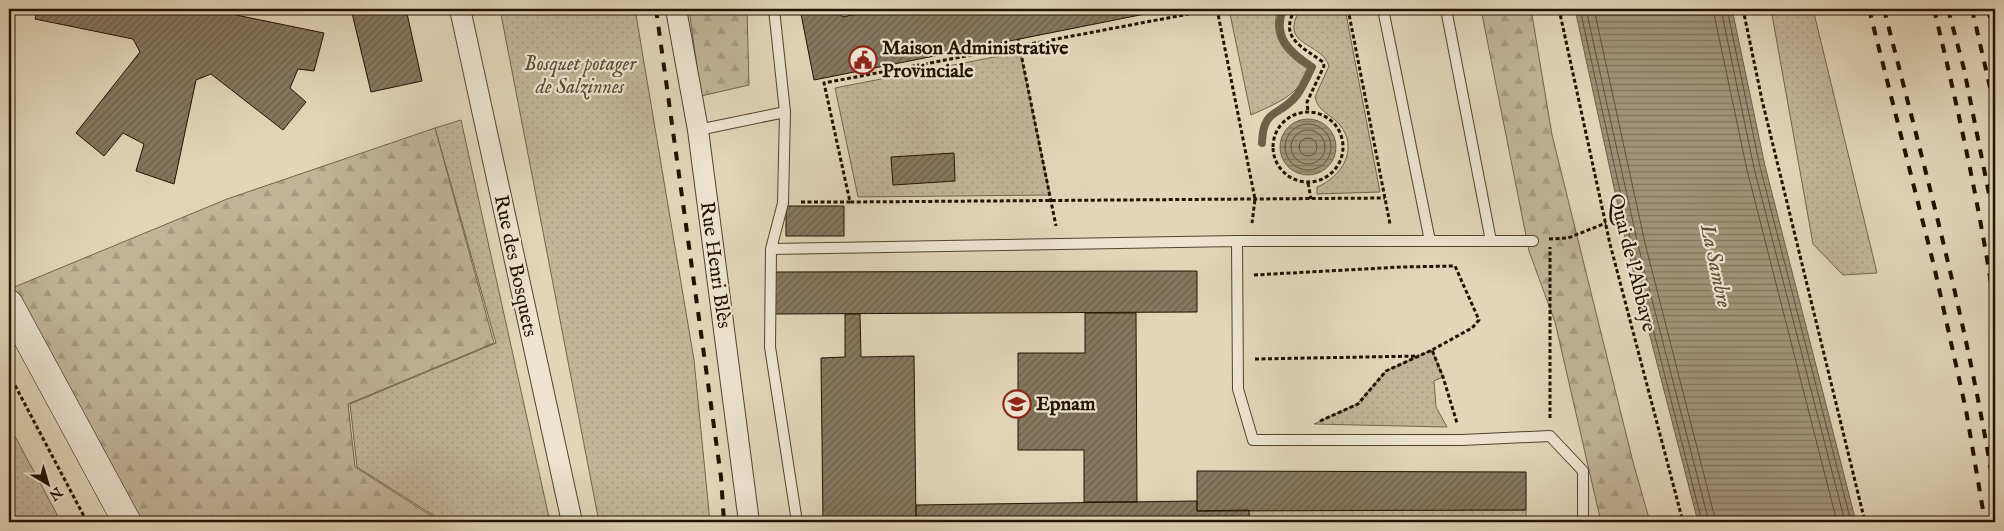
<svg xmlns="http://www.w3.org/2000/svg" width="2004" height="531" font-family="'IM FELL English',serif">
<defs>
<pattern id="grass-dots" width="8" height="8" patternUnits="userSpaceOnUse" patternTransform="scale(1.25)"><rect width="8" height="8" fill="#c1b599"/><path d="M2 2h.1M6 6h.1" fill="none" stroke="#a69b82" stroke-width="1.8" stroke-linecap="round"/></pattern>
<pattern id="forest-firs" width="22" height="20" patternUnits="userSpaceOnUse" patternTransform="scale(1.25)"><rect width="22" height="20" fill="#c1b599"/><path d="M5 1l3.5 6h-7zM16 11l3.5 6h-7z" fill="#a69b82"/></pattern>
<pattern id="water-rules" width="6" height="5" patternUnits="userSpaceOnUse" patternTransform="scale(1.25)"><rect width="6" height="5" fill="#a09379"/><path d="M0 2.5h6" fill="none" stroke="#827761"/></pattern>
<pattern id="building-hatch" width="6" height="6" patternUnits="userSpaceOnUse" patternTransform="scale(1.25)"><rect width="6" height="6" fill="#857860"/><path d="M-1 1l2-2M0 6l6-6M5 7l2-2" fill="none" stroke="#6c614d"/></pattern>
</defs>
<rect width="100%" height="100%" fill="#e1d6b8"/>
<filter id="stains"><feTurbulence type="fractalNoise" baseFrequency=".004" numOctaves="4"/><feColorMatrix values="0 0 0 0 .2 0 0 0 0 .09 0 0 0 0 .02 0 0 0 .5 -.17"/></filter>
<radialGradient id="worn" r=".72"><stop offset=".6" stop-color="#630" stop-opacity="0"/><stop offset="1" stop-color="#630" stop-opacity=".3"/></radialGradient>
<path fill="url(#grass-dots)" stroke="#72644c" d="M500,9H635L694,360L710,522H599Z
M1229,9H1278C1269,37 1285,55 1308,69C1299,96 1275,104 1251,115Z
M1300,9H1345L1380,192L1317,194V187C1342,177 1359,149 1340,125C1331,114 1318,112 1315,97L1329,66C1321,41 1278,47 1300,9Z
M1771,9H1813L1877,273L1843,275L1813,244Z
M1020,52L1050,195L858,197L835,88Z
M461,120L550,522H444L357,467L350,404L496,343L435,128Z
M1432,350L1443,377L1434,381L1436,407L1447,427L1314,424L1357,404L1386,371Z
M9,425L61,522H9Z
M1249,510H1526V522H1249Z"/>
<path fill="url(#forest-firs)" stroke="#72644c" d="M689,9H747L749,85L701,96Z
M1481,9H1531L1552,135L1633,462L1650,522H1601L1555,322L1529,251Z
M435,128L494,343L348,404L355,467L441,522H139L12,288L227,199Z"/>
<path fill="url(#water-rules)" stroke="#6e5f49" d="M1575,9H1732L1765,166L1856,522H1698L1627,247Z
M1280 147a28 28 0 1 1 56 0a28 28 0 1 1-56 0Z"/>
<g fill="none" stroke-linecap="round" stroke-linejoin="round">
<path stroke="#61523c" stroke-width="1" d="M1580,9L1632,246L1702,522
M1586,9L1638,245L1709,522
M1594,9L1645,243L1716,522
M1713,9L1747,170L1837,522
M1721,9L1754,168L1845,522
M1727,9L1760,167L1851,522
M1285 147a23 23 0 1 1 46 0a23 23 0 1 1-46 0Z
M1291 147a17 17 0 1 1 34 0a17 17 0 1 1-34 0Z
M1299 147a9 9 0 1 1 18 0a9 9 0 1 1-18 0Z"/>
<path stroke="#6e5f49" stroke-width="8" d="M1262,143C1263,107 1280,117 1297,95C1303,87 1307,77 1312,67C1290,53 1272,37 1283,9"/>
</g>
<path fill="url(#building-hatch)" stroke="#221200" d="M38,9H234L236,15L324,33L314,71L298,69L290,88L306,102L283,130L211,74L196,80L174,184L136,171L144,144L123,133L104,156L76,133L140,52L133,39L35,19Z
M351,9H406L422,81L371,92Z
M800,9H841L842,17L884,9H1170L814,80Z
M954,153L955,181L893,185L891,157Z
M786,206H844V236H786Z
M1197,271V312L774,314V272Z
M1085,313H1136L1137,502H1084V450H1018V353H1085Z
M845,314H860L861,357L914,356L916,522H823L821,358L845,357Z
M1197,471L1526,472V510L1197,511Z
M1197,501V511L1249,510V522H916V505Z"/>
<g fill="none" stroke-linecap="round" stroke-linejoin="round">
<g stroke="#52432e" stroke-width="12">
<path id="service" d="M774,9L785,112
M1383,9L1430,241
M1446,9L1491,241
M698,130L785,112L783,203L771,249
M1237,241H1533
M797,522L770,347L771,249L1237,241L1238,389L1253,440H1462L1550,436L1583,471V522"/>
</g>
<g stroke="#52432e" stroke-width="22">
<path id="minor" d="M460,9L572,522
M676,9L698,130L749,522"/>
</g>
<g stroke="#221200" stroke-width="29">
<path id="secondary" d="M9,304L127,522"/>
</g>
<path stroke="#221200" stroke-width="3" stroke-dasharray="4 2.5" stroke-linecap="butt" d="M1215,9L824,83L850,202L1385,198
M1217,9L1255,199L1252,223
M1295,9C1279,38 1301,46 1323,62L1324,66L1307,102L1308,112
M1348,9L1390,224
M1559,9L1610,244L1683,522
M1743,9L1762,100L1865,522
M1018,39L1056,226
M1273 147a35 35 0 1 1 70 0a35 35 0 1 1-70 0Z
M1308,183L1311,199
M801,202H850
M1549,239L1568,238L1606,223
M1254,275L1401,267L1455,266L1479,320L1472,328L1432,350
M1255,359L1419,356
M9,374L87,522
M1550,418V247
M1320,421L1358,404L1386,371L1432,350L1443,377L1457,423"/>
<use href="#service" stroke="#ece4d1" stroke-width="10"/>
<use href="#minor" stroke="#ece4d1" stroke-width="20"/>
<use href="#secondary" stroke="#ece4d1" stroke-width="28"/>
<path stroke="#221200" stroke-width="4" stroke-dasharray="9 9" stroke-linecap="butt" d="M656,9L721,477L724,522
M1869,9L1934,266L1966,410L1985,522
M1884,9C1925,170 1969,330 1995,495
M1934,9C1958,108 1980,208 1995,309
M1948,9L1964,69L1995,224
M1972,9L1995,109
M1988,9L1995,38"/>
</g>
<defs>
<g id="civic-ring" transform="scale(1.4375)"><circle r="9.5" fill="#ece4d1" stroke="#8f2418" stroke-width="1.5"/><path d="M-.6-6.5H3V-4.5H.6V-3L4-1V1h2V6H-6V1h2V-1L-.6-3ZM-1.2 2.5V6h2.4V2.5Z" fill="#8f2418"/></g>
<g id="university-ring" transform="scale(1.4375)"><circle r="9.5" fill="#ece4d1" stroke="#8f2418" stroke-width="1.5"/><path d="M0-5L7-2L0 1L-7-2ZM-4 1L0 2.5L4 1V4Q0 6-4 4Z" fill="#8f2418"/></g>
</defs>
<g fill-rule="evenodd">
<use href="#civic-ring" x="863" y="60"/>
<use href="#university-ring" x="1017" y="404"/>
</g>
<g text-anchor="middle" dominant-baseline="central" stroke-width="4.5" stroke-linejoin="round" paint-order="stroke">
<g font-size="20" font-weight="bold" fill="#221200" stroke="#ece4d1" text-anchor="start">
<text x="882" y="48">Maison Administrative<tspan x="882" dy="23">Provinciale</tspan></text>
<text x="1036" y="404">Epnam</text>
</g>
<g font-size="20" font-style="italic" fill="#5a4b36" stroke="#ece4d1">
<text x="580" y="64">Bosquet potager<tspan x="580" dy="23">de Salzinnes</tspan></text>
</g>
<g font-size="20" fill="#221200" stroke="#ece4d1">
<text transform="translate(1632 263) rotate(76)">Quai de l'Abbaye</text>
<text transform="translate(715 265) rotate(82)">Rue Henri Blès</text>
<text transform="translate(515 266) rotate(78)">Rue des Bosquets</text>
</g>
<g font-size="21" font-style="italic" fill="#5b4c36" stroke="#ece4d1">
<text transform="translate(1715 266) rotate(78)">La Sambre</text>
</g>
</g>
<rect width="2004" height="531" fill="none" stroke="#e1d6b8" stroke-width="30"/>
<rect x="10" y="10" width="1984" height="511" fill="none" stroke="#221200" stroke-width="2.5"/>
<rect x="15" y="15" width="1974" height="501" fill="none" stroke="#221200"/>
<g transform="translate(48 484) rotate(142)" stroke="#ece4d1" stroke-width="4" paint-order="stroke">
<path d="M0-4L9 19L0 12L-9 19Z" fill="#221200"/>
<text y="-8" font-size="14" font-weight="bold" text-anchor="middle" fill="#221200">N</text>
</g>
<rect width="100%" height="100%" filter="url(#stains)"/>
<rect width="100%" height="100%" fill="url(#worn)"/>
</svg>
